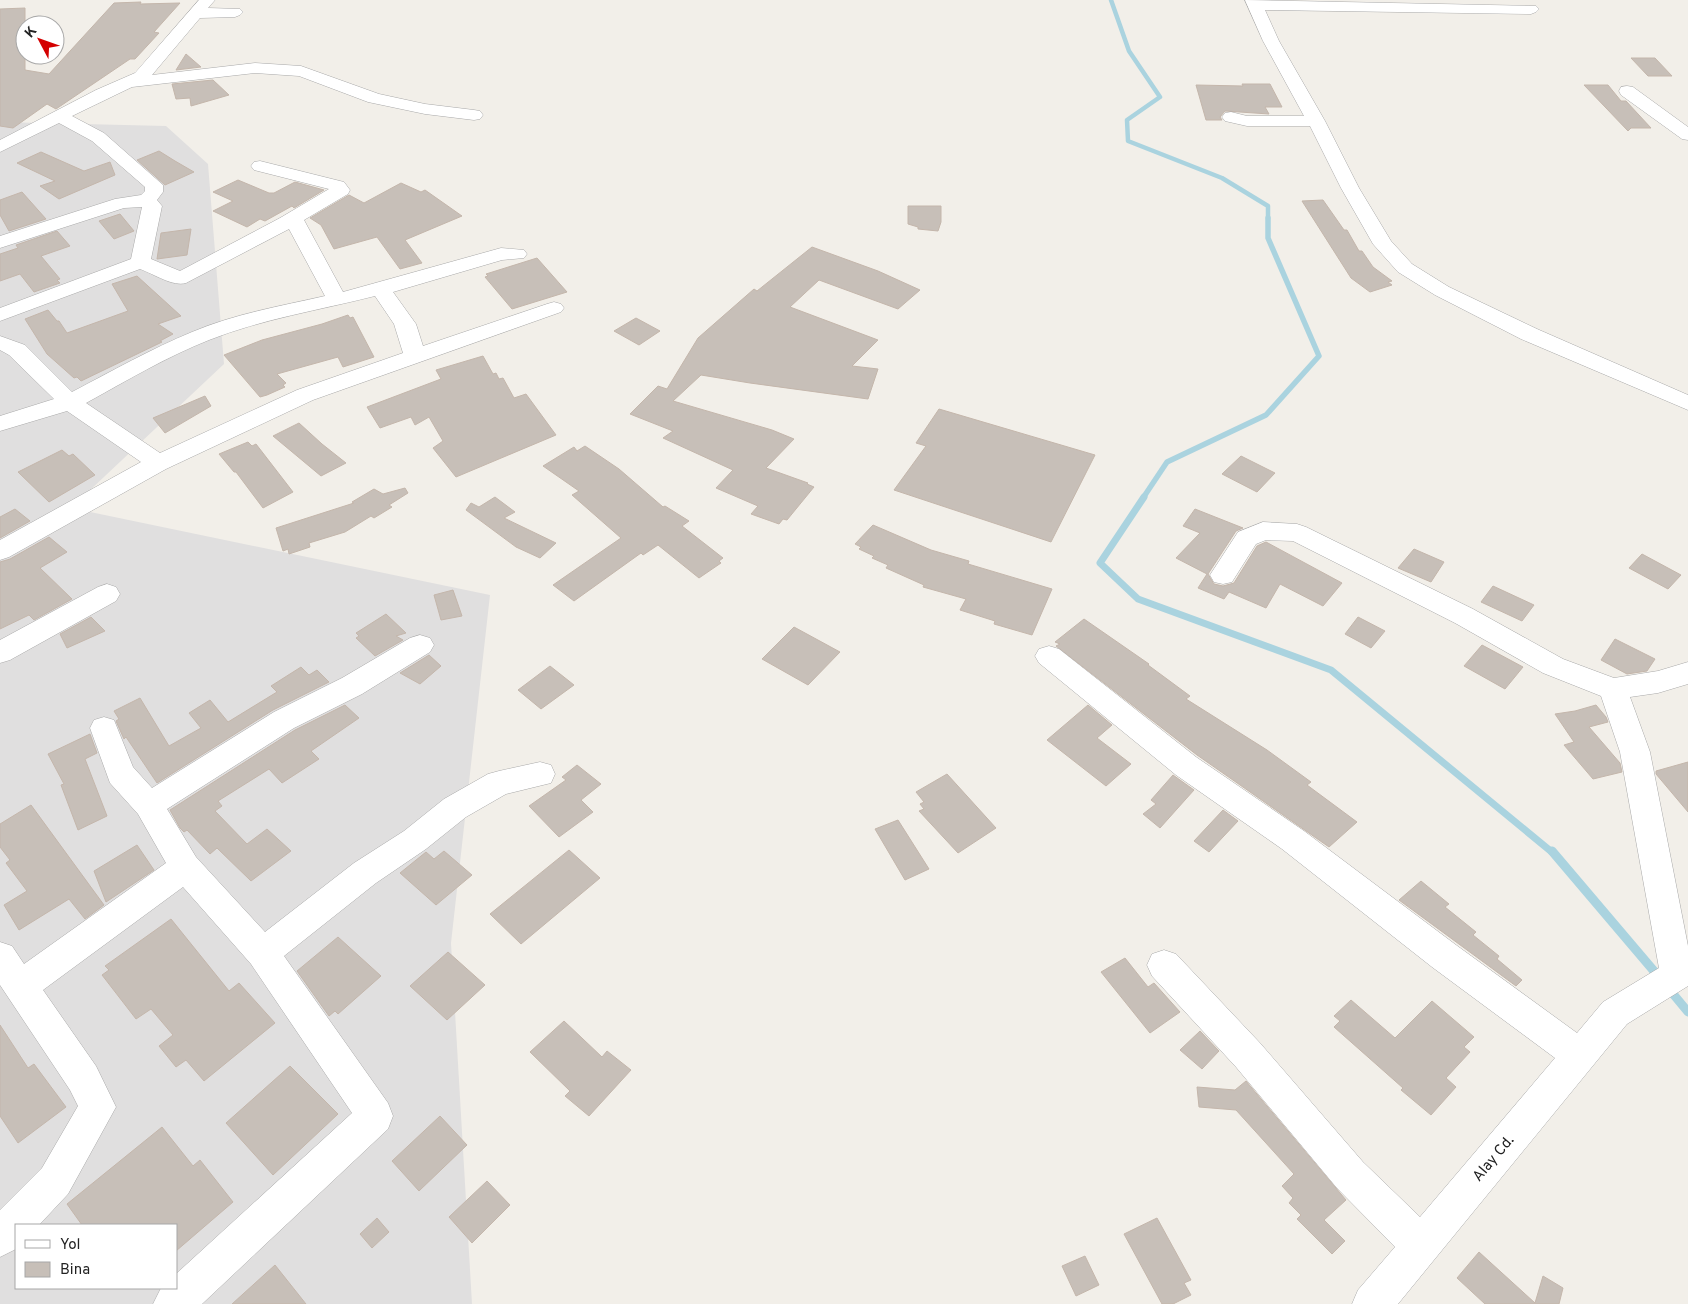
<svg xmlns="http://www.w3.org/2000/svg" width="1688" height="1304" font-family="Overpass,sans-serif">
<rect width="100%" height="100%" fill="#f2efe9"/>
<path fill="#e0dfdf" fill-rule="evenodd" d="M0,122L166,126L208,164L224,364L71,508L490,595L451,943L472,1304H0ZM16,1225H176V1288H16Z"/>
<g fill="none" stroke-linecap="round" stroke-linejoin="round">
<path stroke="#aad3df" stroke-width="4.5" d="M1111,0L1129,51L1160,97L1127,120L1128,141L1222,178L1268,206V219"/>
<path stroke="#aad3df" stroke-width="5.5" d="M1143,498L1167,462L1266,415L1319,356L1268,238V218"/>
<path stroke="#aad3df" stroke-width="7" d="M1144,497L1100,563L1138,599L1331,670L1553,853"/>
<path stroke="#aad3df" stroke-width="9" d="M1552,851L1659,977
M1669,989L1688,1012"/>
</g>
<path fill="#c7bfb8" stroke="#c4b6ab" d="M141,2L140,4L180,3L154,32L159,33L135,59H130L56,109L47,104L13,128L0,126V9L25,8V70L49,74L114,3Z
M186,54L201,67L176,70Z
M1631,58H1655L1672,76H1648Z
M213,80L229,95L191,106L190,98L176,99L172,84Z
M1242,84H1270L1282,107H1265L1269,114L1225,111L1220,117L1222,120H1206L1196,85L1243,86Z
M1584,85H1608L1621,101H1626L1651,128H1631L1628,131Z
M159,151L175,161L194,172L165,185L137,160Z
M41,152L84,171L110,162L115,175L59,199L40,186L55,181L17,163Z
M238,180L269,193H274L295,182L324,190L294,208L292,206L265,221L260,219L247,227L213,211L233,201L213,192Z
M401,183L421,192L425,190L462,216L405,240L422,263L400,269L377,237L334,249L321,225L310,218L349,195L364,203Z
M22,192L46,219L9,231L0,215V200Z
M1323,200L1344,230H1347L1359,251H1362L1373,267L1392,281L1388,282L1392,285L1370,292L1351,278L1302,201Z
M908,206H941V222L938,231L918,229V227L908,224Z
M120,214L134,231L114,239L99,221Z
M191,229L187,255L157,259L161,233Z
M57,231L70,246L41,256L60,279L57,280L60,283L34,292L20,274L0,281V254L18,248L16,245Z
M812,247L878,271L920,290L898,309L819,280L790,307L878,340L852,366L878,369L868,399L750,383L701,375L673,401L772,430L794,439L766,468L808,483L807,484L814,487L787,520L783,519L779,524L751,514L758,506L716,488L733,470L663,438L673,431L630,414L658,386L667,389L698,338L754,289L757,291Z
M537,258L567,292L512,309L485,277L488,276L486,274Z
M137,276L181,316L158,324L173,334L160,341L162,342L81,381L77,377L74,378L47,354L25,319L48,310L57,321H59L67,333L128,311L112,284Z
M348,315L350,318L353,317L374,357L343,367L338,357L277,374L286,383L283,385L285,387L267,395L260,397L224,355L262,340L322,324Z
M636,318L660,331L639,345L614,331Z
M483,356L493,374L496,373L499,379L503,378L514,398L526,394L556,435L456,477L433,448L443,441L429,417L415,425L411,417L380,428L367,407L441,379L436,370Z
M205,396L211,406L165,433L153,418Z
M939,409L1095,455L1051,542L894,490L926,446L916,443Z
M299,423L322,444L346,463L321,476L273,436Z
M248,442L252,446L256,444L293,492L263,508L236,472H234L219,454Z
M585,446L619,469L663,507L665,506L689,521L682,526L723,558L719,561L721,563L699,578L658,545L643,555L641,553L574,601L553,585L621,538L572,495L579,491L543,466L574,447L577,451Z
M62,450L69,456L73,454L95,475L49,502L18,472Z
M1241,456L1275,473L1257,492L1222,474Z
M405,488L408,493L389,505L392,507L374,518L371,516L345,532L309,543L310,547L289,554L288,549L283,551L276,528L354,503L352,502L374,489L383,494Z
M495,497L515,512L504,518L556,543L540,558L516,547L466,510L471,503L479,507Z
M15,509L30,521L0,538V517Z
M1195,509L1243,528L1236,531L1208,574L1214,584L1223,586L1234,583L1257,546L1266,542L1342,583L1323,606L1280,584L1266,608L1229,592L1224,599L1198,588L1207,574L1176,558L1200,533L1183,526Z
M873,525L931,550L969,561L968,564L1052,589L1032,635L994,624L995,621L960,610L966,599L923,587L924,585L886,568L888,565L872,558L874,556L859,549L861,547L855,544Z
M49,537L67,552L40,568L72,599L34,620L29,615L0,629V562L10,559Z
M1414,549L1444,562L1431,582L1398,568Z
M1642,554L1681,575L1668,589L1629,568Z
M1493,586L1534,605L1522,621L1481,602Z
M453,590L462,616L441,620L434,595Z
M386,614L406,633L396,636L403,640L375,656L356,638L359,636L356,633Z
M91,617L105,631L67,648L60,634Z
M1358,617L1385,631L1371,648L1345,634Z
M1084,619L1149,664L1148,665L1190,696L1186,699L1267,750L1311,782L1307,785L1357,822L1329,847L1197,755L1056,646L1060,644L1055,642Z
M794,627L840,652L808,685L762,659Z
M1615,639L1655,659L1647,671L1627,674L1601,660Z
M1482,645L1523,667L1505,689L1464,666Z
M429,655L441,666L420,684L400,673Z
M550,666L574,685L541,709L518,690Z
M301,667L309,675L317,670L329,682L273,710L157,783L126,737L124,739L116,721L119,719L114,711L140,698L169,746L201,728L189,713L210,700L228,722L277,692L271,686Z
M345,705L359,718L311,751L319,759L282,783L269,769L218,801L222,806L215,811L247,844L267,829L291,851L251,881L217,848L210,854L187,830L184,832L180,828L170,810L295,730Z
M1088,705L1112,725L1097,738L1131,764L1106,786L1047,740Z
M1596,705L1606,717L1608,722L1589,727L1620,763L1622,772L1593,779L1564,745L1574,742L1555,714L1575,711Z
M90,734L97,753L85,759L107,816L78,830L61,785L64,784L48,754Z
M1688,762V812L1656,774V771Z
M577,765L601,784L581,800L593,812L559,837L529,806L566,780L562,777Z
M947,774L996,828L958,853L919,811L924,809L920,804L924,802L916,792Z
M1173,775L1194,790L1160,828L1143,814L1156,804L1151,800Z
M31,805L104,905L85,919L69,899L19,930L4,905L27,891L6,863L10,860L0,847V824Z
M1223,810L1238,821L1209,852L1194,841Z
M898,820L929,869L905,880L875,829Z
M137,845L154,870L106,902L94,871Z
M569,850L600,878L521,944L490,914Z
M444,851L472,875L436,905L400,873L426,852L434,859Z
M1421,881L1449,904L1445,907L1476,932L1473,935L1499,956L1497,959L1522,980L1516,986L1399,900Z
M171,919L229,991L239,983L275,1023L204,1081L186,1060L176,1067L159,1046L173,1035L151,1009L136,1019L102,975L109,970L105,966Z
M338,937L381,976L338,1014L335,1011L329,1016L297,971Z
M448,952L485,985L447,1020L410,986Z
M1125,958L1148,987L1154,983L1180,1012L1150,1033L1101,972Z
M1351,1000L1395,1038L1432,1001L1474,1037L1464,1047L1470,1052L1446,1078L1456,1087L1431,1115L1401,1090L1403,1088L1334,1027L1340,1021L1334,1016Z
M564,1021L602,1057L607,1051L631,1070L589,1116L565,1096L570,1091L530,1052Z
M0,1025L28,1068L34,1064L66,1107L18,1143L0,1116Z
M1200,1031L1219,1051L1202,1069L1180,1050Z
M290,1066L338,1114L273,1175L226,1123Z
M1246,1081L1346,1200L1324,1220L1345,1241L1332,1254L1297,1219L1301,1215L1289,1203L1293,1198L1282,1186L1294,1174L1236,1110L1199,1107L1197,1087L1235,1090Z
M440,1116L467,1145L419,1191L392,1161Z
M162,1127L193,1166L200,1160L233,1202L176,1251V1225H82L67,1204Z
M487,1181L510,1205L472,1243L449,1217Z
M377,1218L389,1232L372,1248L360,1234Z
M1157,1218L1191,1280L1184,1283L1191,1295L1173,1304H1162L1124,1234Z
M1479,1252L1535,1303L1543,1276L1563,1288L1559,1304H1485L1457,1278Z
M1085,1256L1099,1285L1076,1296L1062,1266Z
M275,1265L306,1304H232Z"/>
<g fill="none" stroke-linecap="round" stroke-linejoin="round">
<g stroke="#a9a9a9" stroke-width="1">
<path id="minor" d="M199,0H215L208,8L240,9L243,12L240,15L235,17L200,18L152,75L255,63L301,66L379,94L425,104L474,110L480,111L483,115L480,119L474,120L425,114L368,102L299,76L255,73L132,87L72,116L104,133L163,185V192L157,200L162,206L151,259L180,271L280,218L329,189L254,170L251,166L254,162L260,161L344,182L350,190L348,194L304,220L343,292L501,248L524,250L527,254L524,258L502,260L393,292L416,324L423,346L547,304L554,302L561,304L564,308L561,312L313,400L166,469L9,557L0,560V540L141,462L67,411L0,431V416L54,399L9,355L0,350V336L25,345L72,392C112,371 151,349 192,332C234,314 281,306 325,296L289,229L186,283C173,287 154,274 140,269L0,321V308L131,259L142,207L124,208L0,248V236L115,199L141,195L145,191V187L92,141L59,123L0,152V140L96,90L135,73ZM375,296L394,324L403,353L297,390L160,453L86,403C126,381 166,357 209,340C262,319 320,310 375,296Z
M1245,0L1536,6L1539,9L1536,12L1531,14L1265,10L1279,41L1325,121L1359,188L1391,241L1412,264L1449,287L1537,329L1688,395V410L1521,339L1435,295L1398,272L1373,244L1341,188L1310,126H1247L1225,121L1222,117L1225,113L1231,112L1247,116H1304L1263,41Z
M1627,86L1633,87L1688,127V140L1682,139L1621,95L1619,91L1621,87Z
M1263,522L1297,524L1306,527L1473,609L1563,659L1614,678L1658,671L1688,662V684L1658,693L1630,697L1650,752L1688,946V986L1627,1024L1398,1304H1352L1358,1290L1395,1247L1337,1188L1236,1067L1152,976L1147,965L1152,954L1164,950L1176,954L1260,1043L1363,1162L1420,1217L1555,1058L1432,967L1282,849L1176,775L1039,663L1035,656L1039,649L1049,646L1059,649L1196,757L1304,831L1456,945L1577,1033L1603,1002L1659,968L1620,752L1601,696L1543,673L1455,623L1293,541L1266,540L1256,544L1232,582L1223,584L1214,582L1210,575L1238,532Z
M107,584L116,587L120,594L116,601L10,660L0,663V640L98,587Z
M420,635L430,638L434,645L430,652L362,694L294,728L167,809L196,857L265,932L354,863L404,831L444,799L488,774L499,771L540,762L551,765L555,774L551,783L506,794L466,817L426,849L376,883L284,956L388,1103L393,1116L388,1129L202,1304H153L161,1288H176V1274L352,1113L251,964L183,887L43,990L96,1066L116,1107L68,1194L39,1225H16V1249L0,1257V1210L42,1168L78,1106L70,1090L0,985V942L12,946L24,964L166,863L138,814L110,783L90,728L94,720L104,717L114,720L133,767L152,788L274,712L342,678L410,638Z"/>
</g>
<use href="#minor" fill="#fff" fill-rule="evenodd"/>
</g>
<g text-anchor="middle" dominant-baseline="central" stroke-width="4" stroke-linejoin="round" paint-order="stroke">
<g font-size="15" fill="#222" stroke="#fff">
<text transform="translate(1494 1159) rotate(-50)">Alay Cd.</text>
</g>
</g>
<rect x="15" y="1224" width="162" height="65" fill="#ffffff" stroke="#a7a7a7"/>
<rect x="25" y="1240" width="25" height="8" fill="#ffffff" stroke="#a7a7a7"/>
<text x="60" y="1249" font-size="15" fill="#222222">Yol</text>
<rect x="25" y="1262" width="25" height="15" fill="#c7bfb8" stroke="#a7a7a7"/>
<text x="60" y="1274" font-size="15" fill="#222222">Bina</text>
<g transform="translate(40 40) rotate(311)"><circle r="24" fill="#ffffff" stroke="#a7a7a7"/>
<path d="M0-4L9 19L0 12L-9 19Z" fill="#d40000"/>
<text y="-8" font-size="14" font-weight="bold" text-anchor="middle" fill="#222222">K</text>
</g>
</svg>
